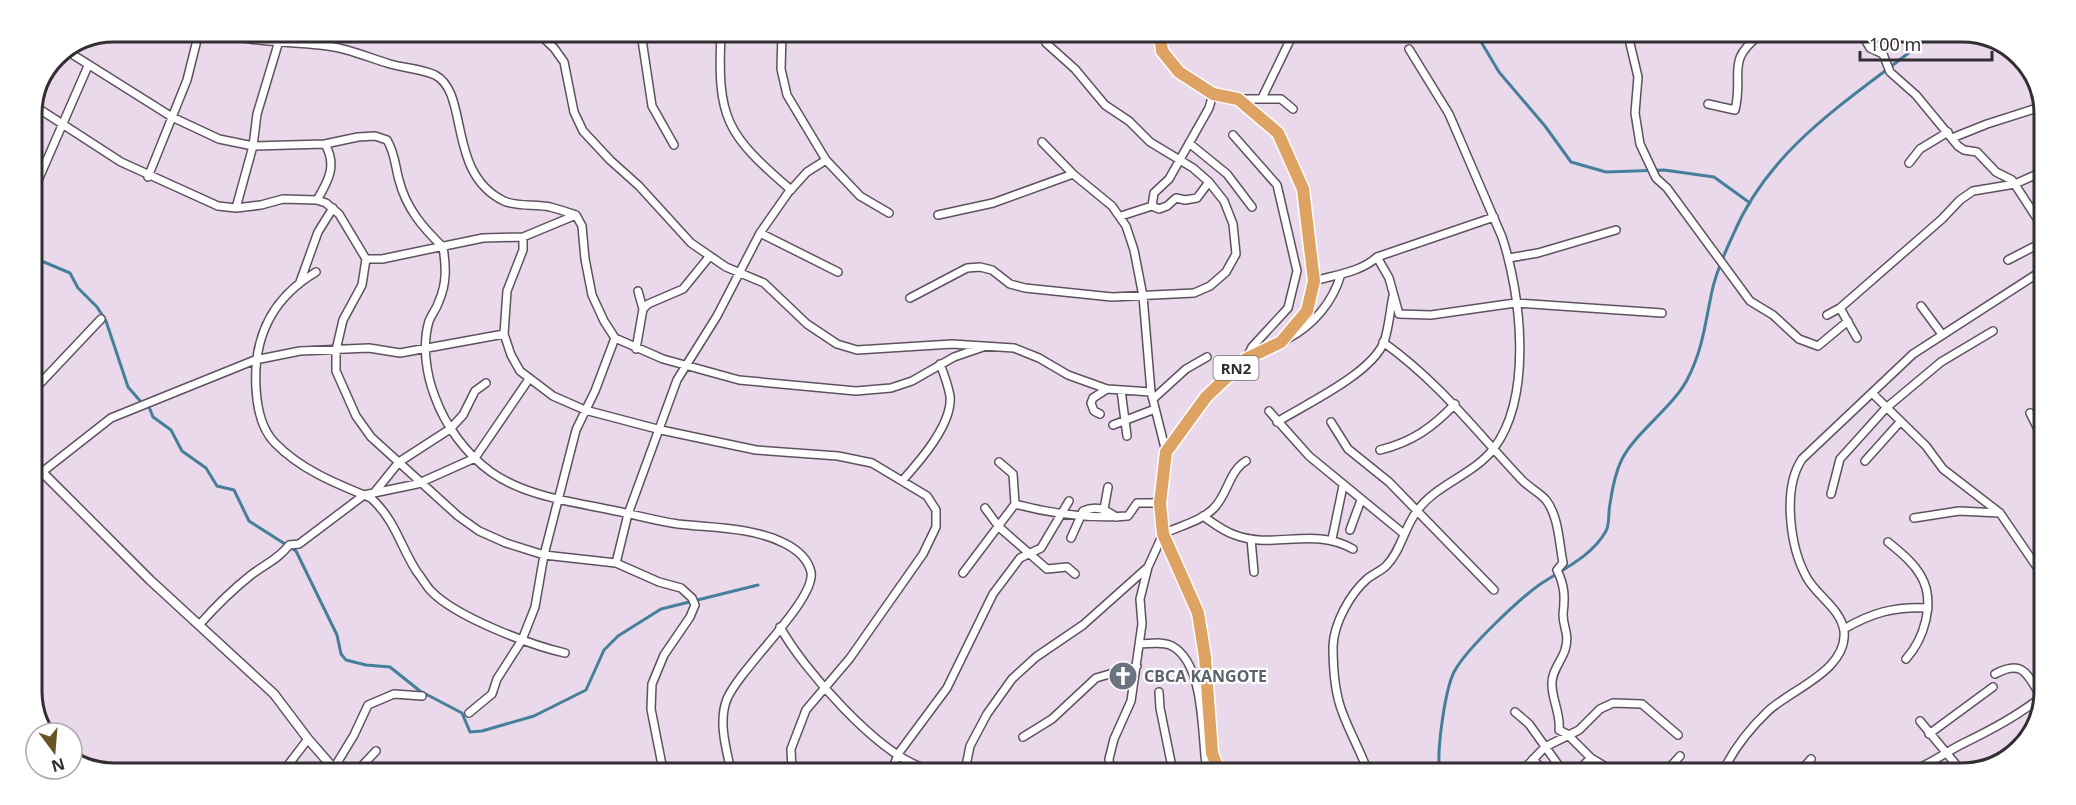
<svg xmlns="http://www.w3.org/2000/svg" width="2076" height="805" font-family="'Noto Sans',sans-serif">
<rect width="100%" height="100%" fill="#e9d9eb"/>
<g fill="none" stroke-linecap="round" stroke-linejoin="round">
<path stroke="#457f9a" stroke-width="3" d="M1477,35L1499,72L1545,126L1571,162L1606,172L1664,170L1714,177L1750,203
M32,257L70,273L78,288L97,307L106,321L128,387L142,403
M149,407L153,417L171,430L182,451L206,468L217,486L234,490L249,521L296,551L337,635L341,654L346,660L366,665L390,667L420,691L462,713L470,732L482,731L534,716L586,690L604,650L618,636L661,609L758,585
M1440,772C1436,753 1445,690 1454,672C1466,649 1520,598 1542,583C1565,568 1592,556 1606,531C1610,524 1608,512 1610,504C1612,490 1616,471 1622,459C1636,432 1672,408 1687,380C1703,349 1705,324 1712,291C1716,273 1725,252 1733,235C1772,142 1857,96 1930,36"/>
<g stroke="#5f5160" stroke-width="10">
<path id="minor" d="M220,32C251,43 287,41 320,45C345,47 367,57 390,64C404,68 422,69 435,75C470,93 446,173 504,201C517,207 536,204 550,207C558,209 567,212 576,215L582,226L585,259L592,295L604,321L615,338L663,359L739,380L856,391L891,388L912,381L954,357L986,346
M538,33L554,48L564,62L574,112L583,131L610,160L639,186L691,243L726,267L764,283L807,324L837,344L857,350L952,344L1014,348L1039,358L1068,375L1107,389L1151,392
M641,33L652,106L674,145
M721,33C717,119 726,134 791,190
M782,33L781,69L787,95L826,160L860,196L889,213
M1628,35L1638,77L1635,113L1640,144L1656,178L1667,188L1750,301L1773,315L1799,339L1818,346L1848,321
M1863,36L1870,48L1883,54L1890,72L1916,95L1958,146L1964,150L1977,152L1996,172L2012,180L2040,223L2039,244L2043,259
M67,51L172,117L219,139L253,146L325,144L358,137L375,136L387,140C395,153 395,166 399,180C406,208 423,228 443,247C446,266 447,283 439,301C437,308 432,314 429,321C422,345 426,374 435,397C445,425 466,454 491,472C526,497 575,502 616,511C636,515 657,521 678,524C713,528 752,527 784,543C796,549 808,559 811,572C816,600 740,668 727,699C718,721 726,748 731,771
M1262,98L1293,34
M1240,99H1281L1293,109
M1708,104L1735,110C1744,74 1725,61 1760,35
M33,105L121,162L218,206L236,208L261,205L283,199L317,200L326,203L339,214L366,259L362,285L343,320L336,350V371L356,416L371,437L458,516L479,531L506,543L544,555L616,563L659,582L681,588L692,598L695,605L690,617L664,655L652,684L651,709L663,770
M1233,135L1277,185L1297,271L1288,308L1252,347L1247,357
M1952,138L1987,124L2037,108
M1042,142L1073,174L1112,206L1126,226L1134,250L1143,296L1151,392L1166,452
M1189,143L1227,174L1252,207
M1909,163L1920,149L1948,132
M148,177L187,80L199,32
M32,194L88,66
M317,200C329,180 337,165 325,144
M1152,206L1154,193L1169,179L1209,108L1213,94
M236,208L253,146L257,114L279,41
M938,215L993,203L1073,174
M1121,216L1152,206L1159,209L1167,206L1176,198L1185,200L1197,198L1209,182
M760,233L838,272
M523,237V250L507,291L504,334L511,355L520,371L553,396L585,410L661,430L756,450L838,456L872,463L927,496L936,510V527L923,554L850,658L806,710L791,749L792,771
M1377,257L1389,278L1399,314L1431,315L1515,303L1662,313
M1509,258L1538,253L1616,230
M366,259H382L483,238L523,237L576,215
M2008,260L2039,244
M316,272C272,298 253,337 256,388C257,407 261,429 275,443C301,470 337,484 371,498C396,521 400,546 417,572C422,578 426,586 431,591C456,617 530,645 565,653
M1314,281C1335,275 1361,272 1377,257L1494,217
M300,282L318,232L333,208
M638,291L643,309
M910,298L967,268L980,267L992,270L1010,284L1025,288L1112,297L1194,293L1210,286L1226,272L1236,254L1233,224L1224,201L1209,182L1193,168L1150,142L1129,121L1105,105L1075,69L1046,43
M1921,306L1941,333
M1840,308L1857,338
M1827,315L1840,308L1942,219L1960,200L1973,191L2015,184L2044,171
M1287,339C1313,326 1333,302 1341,274
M1383,342C1441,384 1474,429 1521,479C1528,487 1539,492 1546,500C1559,517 1559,543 1563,563L1557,570C1565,586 1565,598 1563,614C1563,629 1570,633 1565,650C1561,662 1551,672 1552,685C1552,700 1561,714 1559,730L1567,734L1591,758L1616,773
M636,349L643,309L648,304L683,289L709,257
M1121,390L1127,436
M32,392L101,319
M1873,394L1926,446L1943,469L2000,513L2041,573
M1153,399L1186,369L1207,357
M1269,411L1309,456L1404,534
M2030,413L2042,437
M1100,414L1094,411L1091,403L1093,398L1107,389
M1277,422C1306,404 1371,374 1384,342C1389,328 1390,310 1393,296
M1331,422L1348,449L1389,482L1494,590
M1113,425L1155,409
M1380,450C1412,442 1432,428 1455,404
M1865,461L1900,422
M32,480L111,418L255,360L300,351L369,348L400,353L504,334
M902,481C919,462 953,424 950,396C948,385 944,374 940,364
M374,493L399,462L450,429L463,415L475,391L486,383
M1831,494L1840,459L1886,408L1941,362L1993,331
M1015,504C1053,514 1090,519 1128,516L1137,503H1160
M985,508L999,527L1047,569L1067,567L1075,574
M1104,509L1108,487
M1203,516C1213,523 1223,531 1235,535C1275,550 1313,526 1353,549
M1914,518L1959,511L2000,513
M1350,530L1361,500
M1071,538L1083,511C1096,505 1105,509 1116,517
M1251,539L1254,572
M1332,539L1343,486
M1888,542C1900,552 1913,562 1921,576C1936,602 1924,639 1906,659
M616,563L628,514L677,380L717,316L760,233L788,193L807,172L826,160
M963,573L1015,504L1013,474L999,462
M199,625C215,607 232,590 251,575C264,565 280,558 289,545L299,544L364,495L417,484L475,458L529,379
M780,627C803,669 878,754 924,768C936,772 953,770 965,770
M1844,629C1871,613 1895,606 1928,608
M1140,644C1150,644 1162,641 1172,646C1206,665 1201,737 1207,772
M1995,674C2023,659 2027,674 2040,695
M1159,692L1160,708L1173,772
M1515,712L1529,724L1564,773
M469,713L492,694L497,679L522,640L535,607L544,555L576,430L595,391L615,338
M1920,721L1963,773
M1929,734L1993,687
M1023,737L1052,719L1096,678L1137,666
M1533,759L1544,772
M334,768L354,735L368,705L394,694L422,696
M285,769L308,739
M358,770L376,751
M892,771L898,754L947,688L993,594L1020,558L1041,548L1069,501
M965,771L970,746L987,714L1012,679L1036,657L1083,625L1148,567L1163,534C1179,526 1202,521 1214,508C1228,494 1229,471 1246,461
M1110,771L1109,759L1114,739L1131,701L1142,624L1140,599L1148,567
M1522,771L1545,747L1579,730L1600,709L1613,703L1642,704L1678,735
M1368,772C1361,752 1350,733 1343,714C1335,695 1333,667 1333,646C1334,623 1350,594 1367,579C1373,574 1381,571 1386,566C1401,551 1404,528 1417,511C1436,484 1474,475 1494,448C1533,396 1521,294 1502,237L1449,114L1409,49
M1575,773L1591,758
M1669,773L1670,767L1680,756
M1722,773C1734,748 1748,730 1768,711C1792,689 1848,670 1844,631C1841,609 1817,596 1807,578C1790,548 1782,489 1802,459L1913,354L2043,270
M1799,773L1811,759
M1840,773H1847
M1907,773C1928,766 1944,753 1964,743C1991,730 2016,717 2040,698"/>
</g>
<g stroke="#5f5160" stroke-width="11">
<path id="tertiary" d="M32,462L150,580L274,694L308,739L335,770"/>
</g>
<g stroke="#fff" stroke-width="15">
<path id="trunk" d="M1160,34L1162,51L1179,72L1213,94L1238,99L1278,133L1303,189L1314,281L1307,311L1281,342L1246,359L1206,397L1166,452L1160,503L1163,534L1198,613L1205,657L1212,753L1219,772"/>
</g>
<use href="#minor" stroke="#fff" stroke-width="7"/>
<use href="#tertiary" stroke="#fff" stroke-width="8"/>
<use href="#trunk" stroke="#dea263" stroke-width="12"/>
</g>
<defs>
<g id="church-disc" transform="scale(1.5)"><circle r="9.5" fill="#6b7280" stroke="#fff"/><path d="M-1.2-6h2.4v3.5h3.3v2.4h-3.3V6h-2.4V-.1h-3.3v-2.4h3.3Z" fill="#fff"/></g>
</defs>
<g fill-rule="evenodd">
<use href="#church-disc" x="1123" y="676"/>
</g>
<g text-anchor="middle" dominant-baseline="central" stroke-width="4.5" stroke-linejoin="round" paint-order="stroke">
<rect fill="#fff" stroke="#706c71" stroke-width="1.5" x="1213.5" y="356" width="45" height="24" rx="4.5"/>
<g font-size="15" font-weight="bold" fill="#332d34">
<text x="1236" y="368">RN2</text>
</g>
<g font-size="16" font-weight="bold" fill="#5b616d" stroke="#fff" text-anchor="start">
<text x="1144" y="676">CBCA KANGOTE</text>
</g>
</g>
<path d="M0 0H2076V805H0ZM114 42H1962A72 72 0 0 1 2034 114V691A72 72 0 0 1 1962 763H114A72 72 0 0 1 42 691V114A72 72 0 0 1 114 42Z" fill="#fff" fill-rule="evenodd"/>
<path fill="none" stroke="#332d34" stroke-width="3" d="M114 42H1962A72 72 0 0 1 2034 114V691A72 72 0 0 1 1962 763H114A72 72 0 0 1 42 691V114A72 72 0 0 1 114 42Z"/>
<g transform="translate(54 751) rotate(164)"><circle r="28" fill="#ffffff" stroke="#adabae" stroke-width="1.5"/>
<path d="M0-4.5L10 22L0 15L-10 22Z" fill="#695322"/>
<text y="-9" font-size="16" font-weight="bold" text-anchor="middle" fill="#332d34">N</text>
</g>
<path d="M1860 51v9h132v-9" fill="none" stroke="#332d34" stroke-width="3"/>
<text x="1869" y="51" font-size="18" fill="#332d34" stroke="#ffffff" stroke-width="4.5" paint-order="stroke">100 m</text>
</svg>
